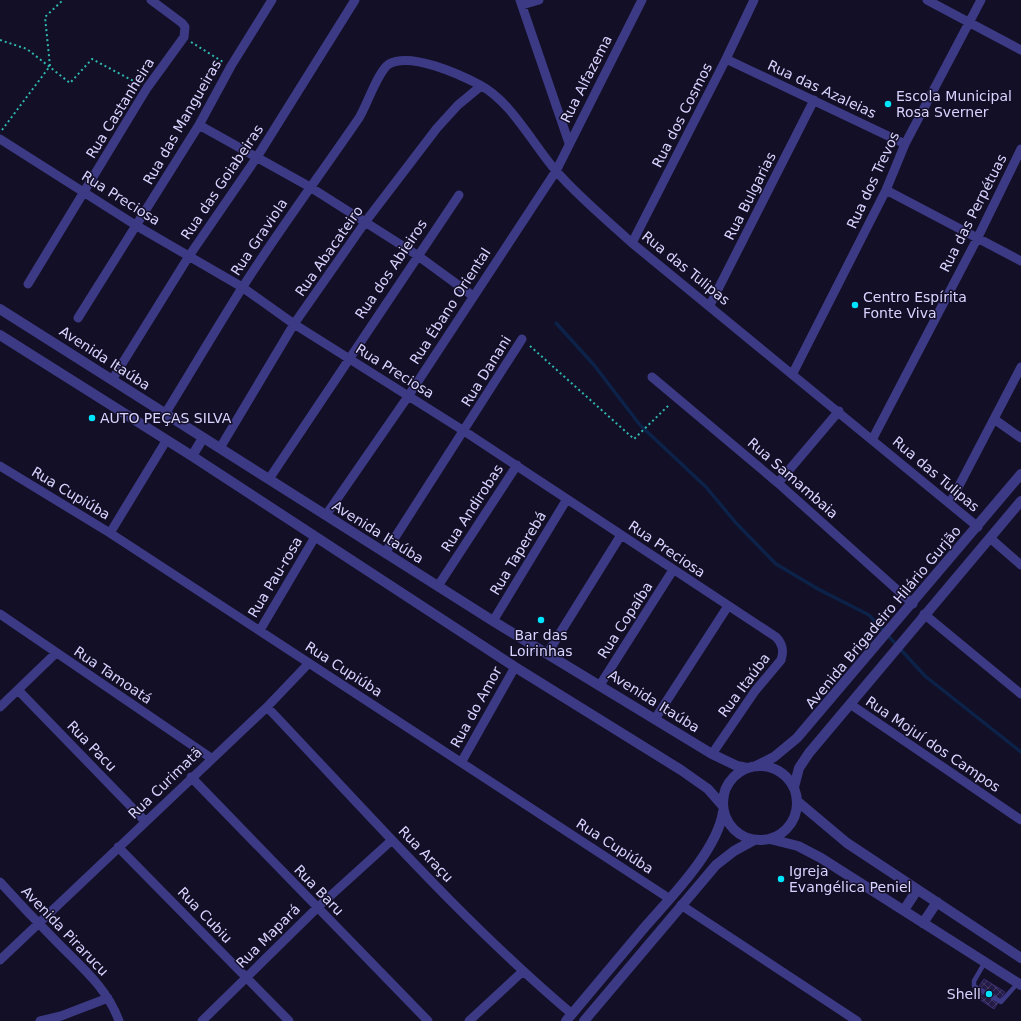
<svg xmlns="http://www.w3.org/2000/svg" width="1021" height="1021" font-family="'DejaVu Sans',sans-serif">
<defs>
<pattern id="building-cross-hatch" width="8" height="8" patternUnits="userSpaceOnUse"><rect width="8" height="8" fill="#241b47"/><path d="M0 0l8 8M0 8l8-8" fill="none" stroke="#433b63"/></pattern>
</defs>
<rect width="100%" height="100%" fill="#130f26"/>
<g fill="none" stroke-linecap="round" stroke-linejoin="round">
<path stroke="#0c2248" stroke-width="3.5" d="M556,323L594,365L640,425L706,487L736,523L776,564L818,589L869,615L925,676L1021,752"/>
</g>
<path fill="url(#building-cross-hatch)" stroke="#3b2d73" d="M984,979L1005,992L994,1009L973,995Z"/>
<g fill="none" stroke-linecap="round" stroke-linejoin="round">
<path stroke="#2fb8b0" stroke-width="2" stroke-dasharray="2 3" stroke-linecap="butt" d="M0,40L27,49L70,83L92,59L139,84
M191,42L223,62
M2,130L50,66L45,17L63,0
M530,346L634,439L669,405"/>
<path stroke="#3d3a85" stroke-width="4.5" d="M985,962L974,981V986L1001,1002L1018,983"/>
<path stroke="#3d3a85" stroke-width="9" d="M520,0L569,143
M927,0L1021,50
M522,5L539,0
M726,59L905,144
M199,125L310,187L417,255L473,296
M0,139L137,226L242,287L294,324L464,431L776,637C783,644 784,651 781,660L755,691L712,754
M886,190L1021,261
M632,243L726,59L754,0
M28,284L147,88L184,37L185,27L182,23L151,0
M710,305L814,100
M78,318L199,125L231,66L272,0
M793,373L886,190L905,144L981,0
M652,377L778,483L913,604
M112,380L189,256L257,157L355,0
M165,414C191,372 216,329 242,288C279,230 320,175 359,118C367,105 378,71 389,64C411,52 459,74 480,85C512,102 533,145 557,172C580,198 607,220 632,243L978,527
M994,419L1021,438
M872,440L977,239L1021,149
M220,448L294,324L366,221L437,128L458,105L481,86
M0,466L110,533L670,899
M269,479L459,195
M778,483L839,411
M950,503L1021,367
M326,515L409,395L556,171L642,0
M110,533L166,441
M990,538L1021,565
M385,553L522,339
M438,586L517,465
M0,614L211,758
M924,614L1021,694
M493,621L567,499
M260,630L315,537
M547,654L621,535
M600,685L673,570
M18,690L145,821
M850,704L1021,820
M0,707L56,653
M267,707C366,811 462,921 572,1014
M655,719L728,606
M462,761L515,667
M191,777L428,1021
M118,847L289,1021
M0,882C18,902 36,921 55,940C79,965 107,987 119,1021
M681,905L857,1021
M0,960L267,707L309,663
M40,1021L61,1016L108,998
M202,1021L317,908L392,840
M469,1021L522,972"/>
<path stroke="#3d3a85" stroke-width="10" d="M0,309L493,621L712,754L737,766L747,768
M0,335L192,456L515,667L681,770L708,789L722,805
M192,456L203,438
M723 803a37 37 0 1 1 74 0a37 37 0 1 1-74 0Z
M756,766L774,757L797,738L1021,474
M794,787L799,768L809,753L1021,501
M797,801L847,843L1021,958
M770,839L798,846L821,858L1021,985
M904,910L917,890
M923,923L937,902
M566,1021C592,990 618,959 644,928C670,898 717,851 723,812
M584,1021L716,865L734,851L754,840"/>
</g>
<g fill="#00e5ff" stroke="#130f26" stroke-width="1.5">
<circle cx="888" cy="104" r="4"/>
<circle cx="855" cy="305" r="4"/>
<circle cx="92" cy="418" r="4"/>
<circle cx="541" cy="620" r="4"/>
<circle cx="781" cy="879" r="4"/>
<circle cx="989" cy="994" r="4"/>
</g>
<g text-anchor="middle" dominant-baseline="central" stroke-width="3" stroke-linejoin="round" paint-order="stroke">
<g font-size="14" fill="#d9d4ff" stroke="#130f26">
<text transform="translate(586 79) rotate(-63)">Rua Alfazema</text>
<text transform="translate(822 89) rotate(25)">Rua das Azaleias</text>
<text transform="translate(120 108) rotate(-58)">Rua Castanheira</text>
<text transform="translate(682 115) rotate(-63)">Rua dos Cosmos</text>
<text transform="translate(182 122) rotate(-60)">Rua das Mangueiras</text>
<text transform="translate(873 180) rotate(-65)">Rua dos Trevos</text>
<text transform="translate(222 182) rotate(-56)">Rua das Goiabeiras</text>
<text transform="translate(750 196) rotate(-63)">Rua Bulgarias</text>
<text transform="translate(121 198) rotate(32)">Rua Preciosa</text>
<text transform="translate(973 213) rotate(-63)">Rua das Perpétuas</text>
<text transform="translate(259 237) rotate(-56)">Rua Graviola</text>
<text transform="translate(329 251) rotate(-55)">Rua Abacateiro</text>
<text transform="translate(686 268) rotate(39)">Rua das Tulipas</text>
<text transform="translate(391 269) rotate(-56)">Rua dos Abieiros</text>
<text transform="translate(450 306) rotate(-57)">Rua Ébano Oriental</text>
<text transform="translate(105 358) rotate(33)">Avenida Itaúba</text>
<text transform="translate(395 371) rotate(32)">Rua Preciosa</text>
<text transform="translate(486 371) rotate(-58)">Rua Danani</text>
<text transform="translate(936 474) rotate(40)">Rua das Tulipas</text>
<text transform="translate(793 478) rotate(41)">Rua Samambaia</text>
<text transform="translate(71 493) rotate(31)">Rua Cupiúba</text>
<text transform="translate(472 508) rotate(-57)">Rua Andirobas</text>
<text transform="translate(378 532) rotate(32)">Avenida Itaúba</text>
<text transform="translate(667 549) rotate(34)">Rua Preciosa</text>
<text transform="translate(518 553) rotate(-59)">Rua Taperebá</text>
<text transform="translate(275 577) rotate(-59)">Rua Pau-rosa</text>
<text transform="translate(883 617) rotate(-50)">Avenida Brigadeiro Hilário Gurjão</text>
<text transform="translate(625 620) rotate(-57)">Rua Copaíba</text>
<text transform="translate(344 669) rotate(33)">Rua Cupiúba</text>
<text transform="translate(113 675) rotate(34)">Rua Tamoatá</text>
<text transform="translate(744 685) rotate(-53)">Rua Itaúba</text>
<text transform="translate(654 701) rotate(32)">Avenida Itaúba</text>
<text transform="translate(476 707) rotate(-61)">Rua do Amor</text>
<text transform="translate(933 744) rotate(34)">Rua Mojuí dos Campos</text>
<text transform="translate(92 746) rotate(46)">Rua Pacu</text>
<text transform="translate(165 783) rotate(-44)">Rua Curimatã</text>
<text transform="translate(615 846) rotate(33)">Rua Cupiúba</text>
<text transform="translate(426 854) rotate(46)">Rua Araçu</text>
<text transform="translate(319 890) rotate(46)">Rua Baru</text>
<text transform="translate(205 915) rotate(46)">Rua Cubiu</text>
<text transform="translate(65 931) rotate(46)">Avenida Pirarucu</text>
<text transform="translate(268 936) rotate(-45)">Rua Mapará</text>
</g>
<g font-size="14" fill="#d9d4ff" stroke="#130f26" text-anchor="start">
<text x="896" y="96">Escola Municipal<tspan x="896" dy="16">Rosa Sverner</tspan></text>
<text x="863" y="297">Centro Espírita<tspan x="863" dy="16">Fonte Viva</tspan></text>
<text x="100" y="418">AUTO PEÇAS SILVA</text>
<text x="541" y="635" text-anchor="middle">Bar das<tspan x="541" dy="16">Loirinhas</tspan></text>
<text x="789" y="871">Igreja<tspan x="789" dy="16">Evangélica Peniel</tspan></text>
<text x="981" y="994" text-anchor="end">Shell</text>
</g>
</g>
</svg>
